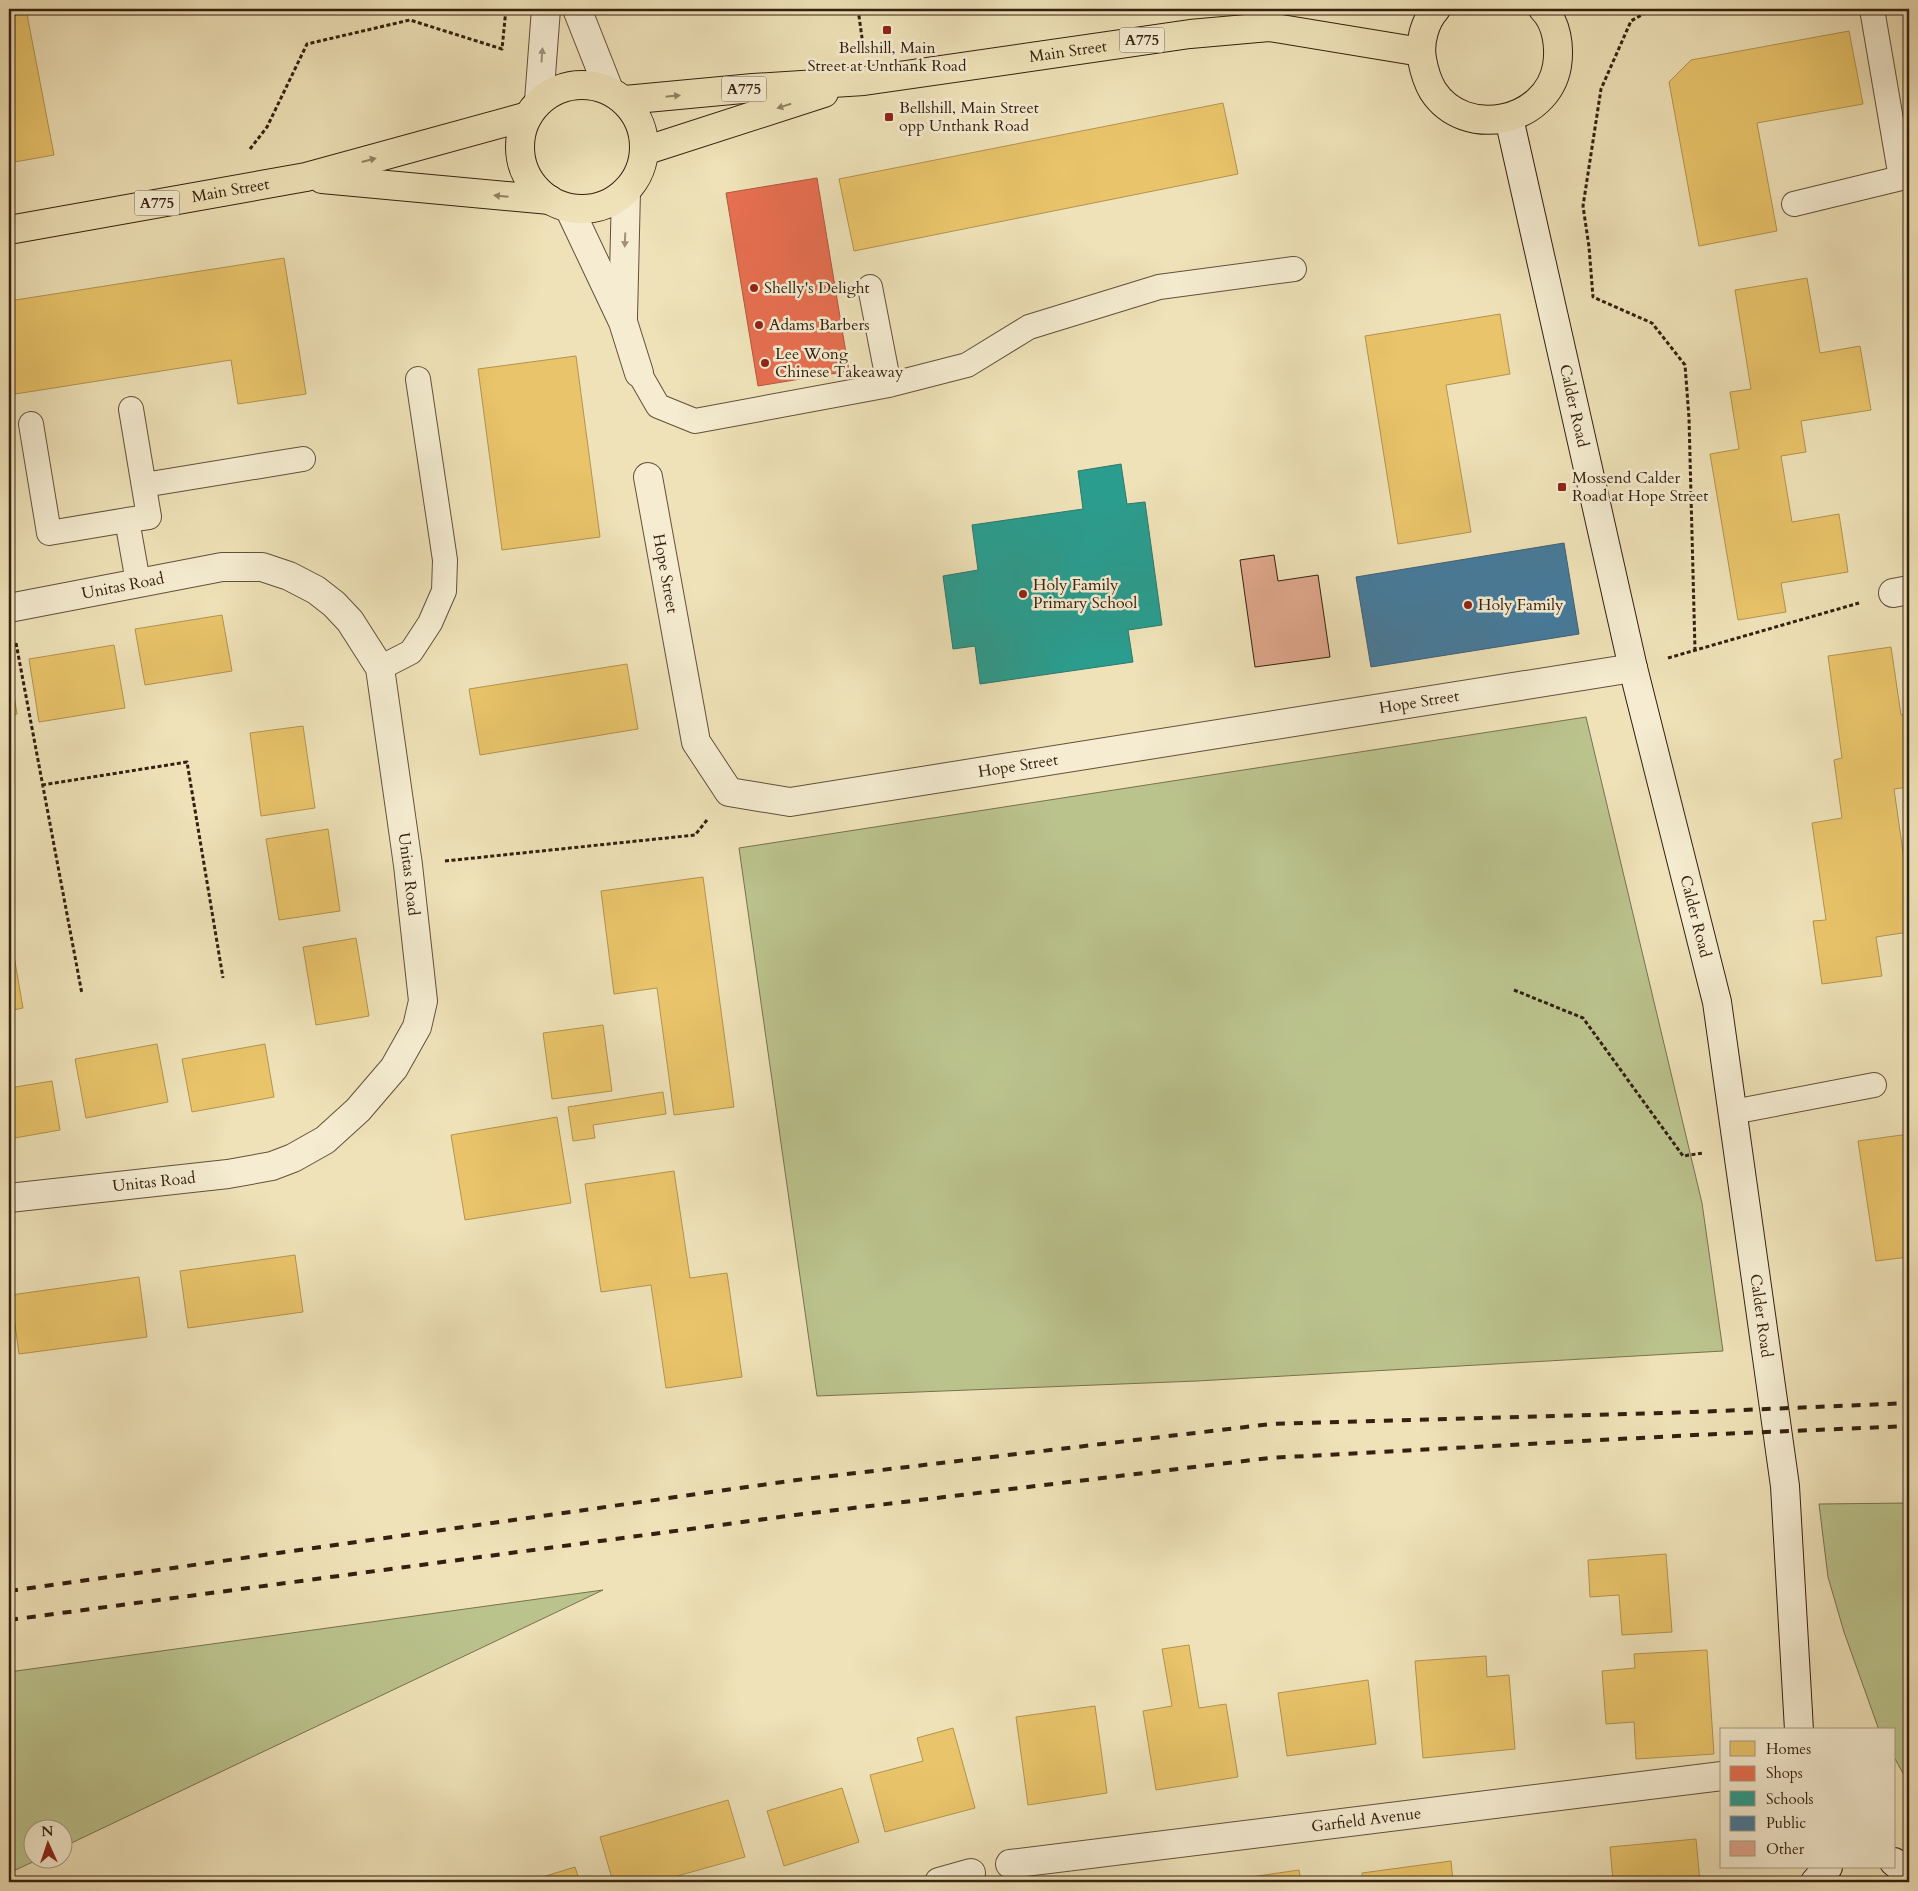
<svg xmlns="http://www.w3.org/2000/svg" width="1918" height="1891" font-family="Cardo,serif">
<rect width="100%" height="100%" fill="#efe2b8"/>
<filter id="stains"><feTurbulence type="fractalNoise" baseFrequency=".004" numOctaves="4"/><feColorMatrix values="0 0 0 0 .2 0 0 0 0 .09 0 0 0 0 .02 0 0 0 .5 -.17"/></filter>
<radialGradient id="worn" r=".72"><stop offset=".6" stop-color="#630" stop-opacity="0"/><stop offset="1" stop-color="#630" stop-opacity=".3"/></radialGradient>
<path fill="#bbc38d" stroke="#78724f" d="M1586,717L1702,1203L1723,1351L1197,1381L817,1396L739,848Z
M1909,1503V1784L1894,1757V1730H1879L1844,1632L1828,1577L1819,1504Z
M603,1590L63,1847L62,1828H32V1858L39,1859L9,1873V1672Z"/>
<path fill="#e9c46a" stroke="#b3934f" d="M9,9H26L54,155L9,163Z
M1849,31L1863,104L1757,123L1777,231L1699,246L1669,82L1691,60Z
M1223,103L1238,174L854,251L839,179Z
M284,258L306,394L238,404L231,360L9,395V301Z
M1807,278L1820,353L1860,346L1871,410L1801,421L1806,452L1781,456L1792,522L1839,514L1848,572L1781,583L1786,612L1738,620L1710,454L1739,449L1730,392L1751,389L1735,290Z
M1500,314L1510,374L1446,385L1471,532L1398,544L1365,336Z
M576,356L600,537L502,550L478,369Z
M222,615L232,671L145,685L135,629Z
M114,645L125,708L39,722L29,659Z
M1891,647L1901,715L1909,714V787L1894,789L1906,873H1909V932L1876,937L1882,976L1822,984L1813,921L1826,920L1812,823L1842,818L1834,760L1842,758L1828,656Z
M9,663L17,714L9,716Z
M627,664L638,729L480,755L469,689Z
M303,726L315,808L261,816L250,733Z
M328,829L340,911L279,920L266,839Z
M703,877L734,1107L674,1115L657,988L614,994L601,891Z
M9,927L23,1008L9,1011Z
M356,938L369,1016L316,1025L303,947Z
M603,1025L612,1091L552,1099L543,1033Z
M157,1044L168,1102L86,1118L75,1059Z
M265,1044L274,1097L192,1112L182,1059Z
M52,1081L60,1130L9,1139V1088Z
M663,1092L666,1114L593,1125L595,1138L573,1141L568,1107Z
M557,1117L571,1203L465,1220L451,1135Z
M1909,1134V1257L1876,1261L1858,1141Z
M674,1171L690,1278L727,1273L742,1377L666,1388L651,1285L601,1292L585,1184Z
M295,1255L303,1312L188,1328L180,1271Z
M139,1277L147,1337L19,1354L11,1295Z
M1666,1554L1672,1632L1622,1635L1619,1595L1590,1597L1588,1560Z
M1189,1645L1199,1708L1226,1704L1238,1777L1156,1790L1143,1711L1172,1706L1162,1649Z
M1707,1650L1714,1754L1636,1759L1634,1722L1606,1724L1602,1671L1635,1668L1634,1654Z
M1486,1656L1487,1677L1509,1675L1515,1749L1423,1758L1415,1661Z
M1368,1680L1376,1744L1287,1756L1278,1693Z
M1095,1706L1107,1793L1028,1805L1016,1717Z
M953,1728L975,1808L885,1832L870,1775L923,1761L917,1738Z
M842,1788L859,1842L784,1866L767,1811Z
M728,1800L745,1857L656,1882H613L600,1837Z
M1696,1839L1700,1882H1628V1879L1613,1881L1610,1847Z
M1451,1861L1453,1882H1363L1362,1873Z
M575,1867L580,1882H526Z
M1299,1870L1301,1882H1216Z"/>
<path fill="#e76f51" stroke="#b1573e" d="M817,178L849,371L758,386L726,193Z"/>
<path fill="#2a9d8f" stroke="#2d7869" d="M1121,464L1127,504L1145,502L1162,625L1128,630L1133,662L980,684L975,646L953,649L943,576L978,570L972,525L1083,509L1078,471Z"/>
<path fill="#457b9d" stroke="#406073" d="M1564,543L1579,634L1371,667L1356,577Z"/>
<path fill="#dfa68c" stroke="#342011" d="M1274,555L1278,581L1318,575L1330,657L1255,667L1240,560Z"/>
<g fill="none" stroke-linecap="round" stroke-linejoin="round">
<g stroke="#63503b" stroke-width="26">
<path id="service" d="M1794,204L1901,178L1872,9
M870,287L889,385
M639,373L658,406L695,421L889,385L967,365L1029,327L1159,287L1294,269
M31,424L49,533L127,520L138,582
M144,485L303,459
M127,520L149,517L131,409
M380,668L411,652L430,623L444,591L445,560L418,379
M1733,1112L1874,1085"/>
</g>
<g stroke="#63503b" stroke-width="30">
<g id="minor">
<path d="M577,9L609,90"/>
<path d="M539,101L546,9"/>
<path d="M569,208L623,322L639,373"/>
<path d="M623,317L626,191"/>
<path id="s1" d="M648,477L696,742L729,792L790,802L1633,668"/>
<path d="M1893,593L1909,590"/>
<path id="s2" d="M9,608L222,567H262L289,576L316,590L334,604L350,621L380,668L408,865L423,1001L417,1027L394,1068L358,1110L325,1140L293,1158L272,1166L228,1174L9,1198"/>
<path id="s3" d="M1010,1864L1722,1776"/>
<path d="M939,1882L971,1873"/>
</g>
</g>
<g stroke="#342011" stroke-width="30">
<g id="secondary">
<path id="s4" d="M1509,118L1633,668L1717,1002L1785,1486L1799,1730"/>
<path d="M1894,1862L1909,1874"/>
<path d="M1815,1882L1828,1867"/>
</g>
</g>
<g stroke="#342011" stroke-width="30">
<g id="primary">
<path d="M1436,9C1425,21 1419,42 1422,59C1424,70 1427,81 1433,91C1465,140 1547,123 1557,66C1560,47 1557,23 1543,9"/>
<circle cx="582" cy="147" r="62"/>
<path id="s5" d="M625,100L753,88L864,81L1190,34L1269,27L1421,52"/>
<path d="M644,151L824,93"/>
<path d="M322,179L550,200"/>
<path id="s6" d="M9,230L306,177L528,116"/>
</g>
</g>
<path stroke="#342011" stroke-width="3" stroke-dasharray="4 2.5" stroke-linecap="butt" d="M858,9L863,45
M1652,9L1631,21L1601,89L1583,206L1589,247L1593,297L1652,323L1685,365L1689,418L1695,650
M250,149L267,127L307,44L410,20L502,49L506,9
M16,643L82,994
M1668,658L1859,603
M42,785L187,762L223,978
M445,861L695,835L707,820
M1514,990L1583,1018L1683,1156L1703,1153"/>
<use href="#service" stroke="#f5ecd1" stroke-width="24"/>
<use href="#minor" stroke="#f5ecd1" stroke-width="28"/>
<use href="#secondary" stroke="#f5ecd1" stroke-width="28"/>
<use href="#primary" stroke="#efe2b8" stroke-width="28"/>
<path stroke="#342011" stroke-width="4" stroke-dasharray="9 9" stroke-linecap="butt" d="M9,1591L797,1480L1271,1424L1694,1412L1909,1403
M9,1620L795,1515L1269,1458L1694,1435L1909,1426"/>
</g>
<defs><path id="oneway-solid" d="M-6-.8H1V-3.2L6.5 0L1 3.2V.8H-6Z" transform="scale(1.25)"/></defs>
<g fill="#9e907b">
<use href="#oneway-solid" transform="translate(542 55) rotate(-86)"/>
<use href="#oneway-solid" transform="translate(625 240) rotate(92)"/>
</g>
<g fill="#928164">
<use href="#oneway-solid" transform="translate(673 96) rotate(-6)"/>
<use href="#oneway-solid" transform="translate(784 106) rotate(162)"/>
<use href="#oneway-solid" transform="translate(369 160) rotate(-15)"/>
<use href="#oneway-solid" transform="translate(501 196) rotate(-175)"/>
</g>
<g fill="#8f2418" stroke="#f5ecd1" stroke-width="2">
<rect x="882" y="25" width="10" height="10" rx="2.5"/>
<rect x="884" y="112" width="10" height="10" rx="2.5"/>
<circle cx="754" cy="288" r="5"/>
<circle cx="759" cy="325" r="5"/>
<circle cx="765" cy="363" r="5"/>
<rect x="1557" y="482" width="10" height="10" rx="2.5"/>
<circle cx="1023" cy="594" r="5"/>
<circle cx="1468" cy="605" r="5"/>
</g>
<g text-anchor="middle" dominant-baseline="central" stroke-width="5" stroke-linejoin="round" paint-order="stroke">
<g fill="#f5ecd1" stroke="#6e5d4b" stroke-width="1">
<rect x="1119.5" y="27.5" width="45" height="25" rx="4"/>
<rect x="721.5" y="76.5" width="45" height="25" rx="4"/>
<rect x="134.5" y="190.5" width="45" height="25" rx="4"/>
</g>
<g font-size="15" font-weight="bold" fill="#342011">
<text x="1142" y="40">A775</text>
<text x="744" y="89">A775</text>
<text x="157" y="203">A775</text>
</g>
<g font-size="16" fill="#342011" stroke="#f5ecd1" text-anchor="start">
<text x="887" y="48" text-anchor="middle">Bellshill, Main<tspan x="887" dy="18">Street at Unthank Road</tspan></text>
<text x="899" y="108">Bellshill, Main Street<tspan x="899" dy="18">opp Unthank Road</tspan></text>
<text x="764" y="288">Shelly's Delight</text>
<text x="769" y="325">Adams Barbers</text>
<text x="775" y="354">Lee Wong<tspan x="775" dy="18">Chinese Takeaway</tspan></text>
<text x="1572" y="478">Mossend Calder<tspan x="1572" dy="18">Road at Hope Street</tspan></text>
<text x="1033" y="585">Holy Family<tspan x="1033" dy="18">Primary School</tspan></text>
<text x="1478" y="605">Holy Family</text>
</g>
<g font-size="16" fill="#342011" stroke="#f5ecd1">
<text stroke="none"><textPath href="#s5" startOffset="446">Main Street</textPath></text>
<text stroke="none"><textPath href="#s6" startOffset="225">Main Street</textPath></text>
<text stroke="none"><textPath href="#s4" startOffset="295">Calder Road</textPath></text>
<text stroke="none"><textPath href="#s1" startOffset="98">Hope Street</textPath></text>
<text stroke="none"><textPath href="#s2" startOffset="116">Unitas Road</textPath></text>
<text stroke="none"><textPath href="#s1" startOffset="1028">Hope Street</textPath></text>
<text stroke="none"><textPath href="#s1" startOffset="622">Hope Street</textPath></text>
<text stroke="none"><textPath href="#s2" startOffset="626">Unitas Road</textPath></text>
<text stroke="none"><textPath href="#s4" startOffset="820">Calder Road</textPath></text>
<text transform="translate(154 1182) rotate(-6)">Unitas Road</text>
<text stroke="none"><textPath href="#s4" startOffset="1225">Calder Road</textPath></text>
<text stroke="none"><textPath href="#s3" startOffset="359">Garfield Avenue</textPath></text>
</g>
</g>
<rect width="1918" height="1891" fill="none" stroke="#efe2b8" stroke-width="30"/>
<rect x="10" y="10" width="1898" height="1871" fill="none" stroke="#342011" stroke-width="2.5"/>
<rect x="15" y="15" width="1888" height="1861" fill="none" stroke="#342011"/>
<rect x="1720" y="1728" width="175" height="140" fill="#f5ecd1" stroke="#a89a84"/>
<rect x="1730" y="1741" width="25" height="15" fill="#e9c46a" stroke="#a89a84"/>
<text x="1766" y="1754" font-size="15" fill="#342011">Homes</text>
<rect x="1730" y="1766" width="25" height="15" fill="#e76f51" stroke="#a89a84"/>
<text x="1766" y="1778" font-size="15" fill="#342011">Shops</text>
<rect x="1730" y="1791" width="25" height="15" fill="#2a9d8f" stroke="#a89a84"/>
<text x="1766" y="1804" font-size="15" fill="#342011">Schools</text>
<rect x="1730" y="1816" width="25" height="15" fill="#457b9d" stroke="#a89a84"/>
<text x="1766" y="1828" font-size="15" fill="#342011">Public</text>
<rect x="1730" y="1841" width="25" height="15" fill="#dfa68c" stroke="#a89a84"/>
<text x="1766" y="1854" font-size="15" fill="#342011">Other</text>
<g transform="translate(48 1844) rotate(357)"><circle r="24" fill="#f5ecd1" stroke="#a89a84"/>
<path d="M0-4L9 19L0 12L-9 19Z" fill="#8f2418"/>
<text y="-8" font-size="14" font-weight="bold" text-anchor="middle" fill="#342011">N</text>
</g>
<rect width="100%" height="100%" filter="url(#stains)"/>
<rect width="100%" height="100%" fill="url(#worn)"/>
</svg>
